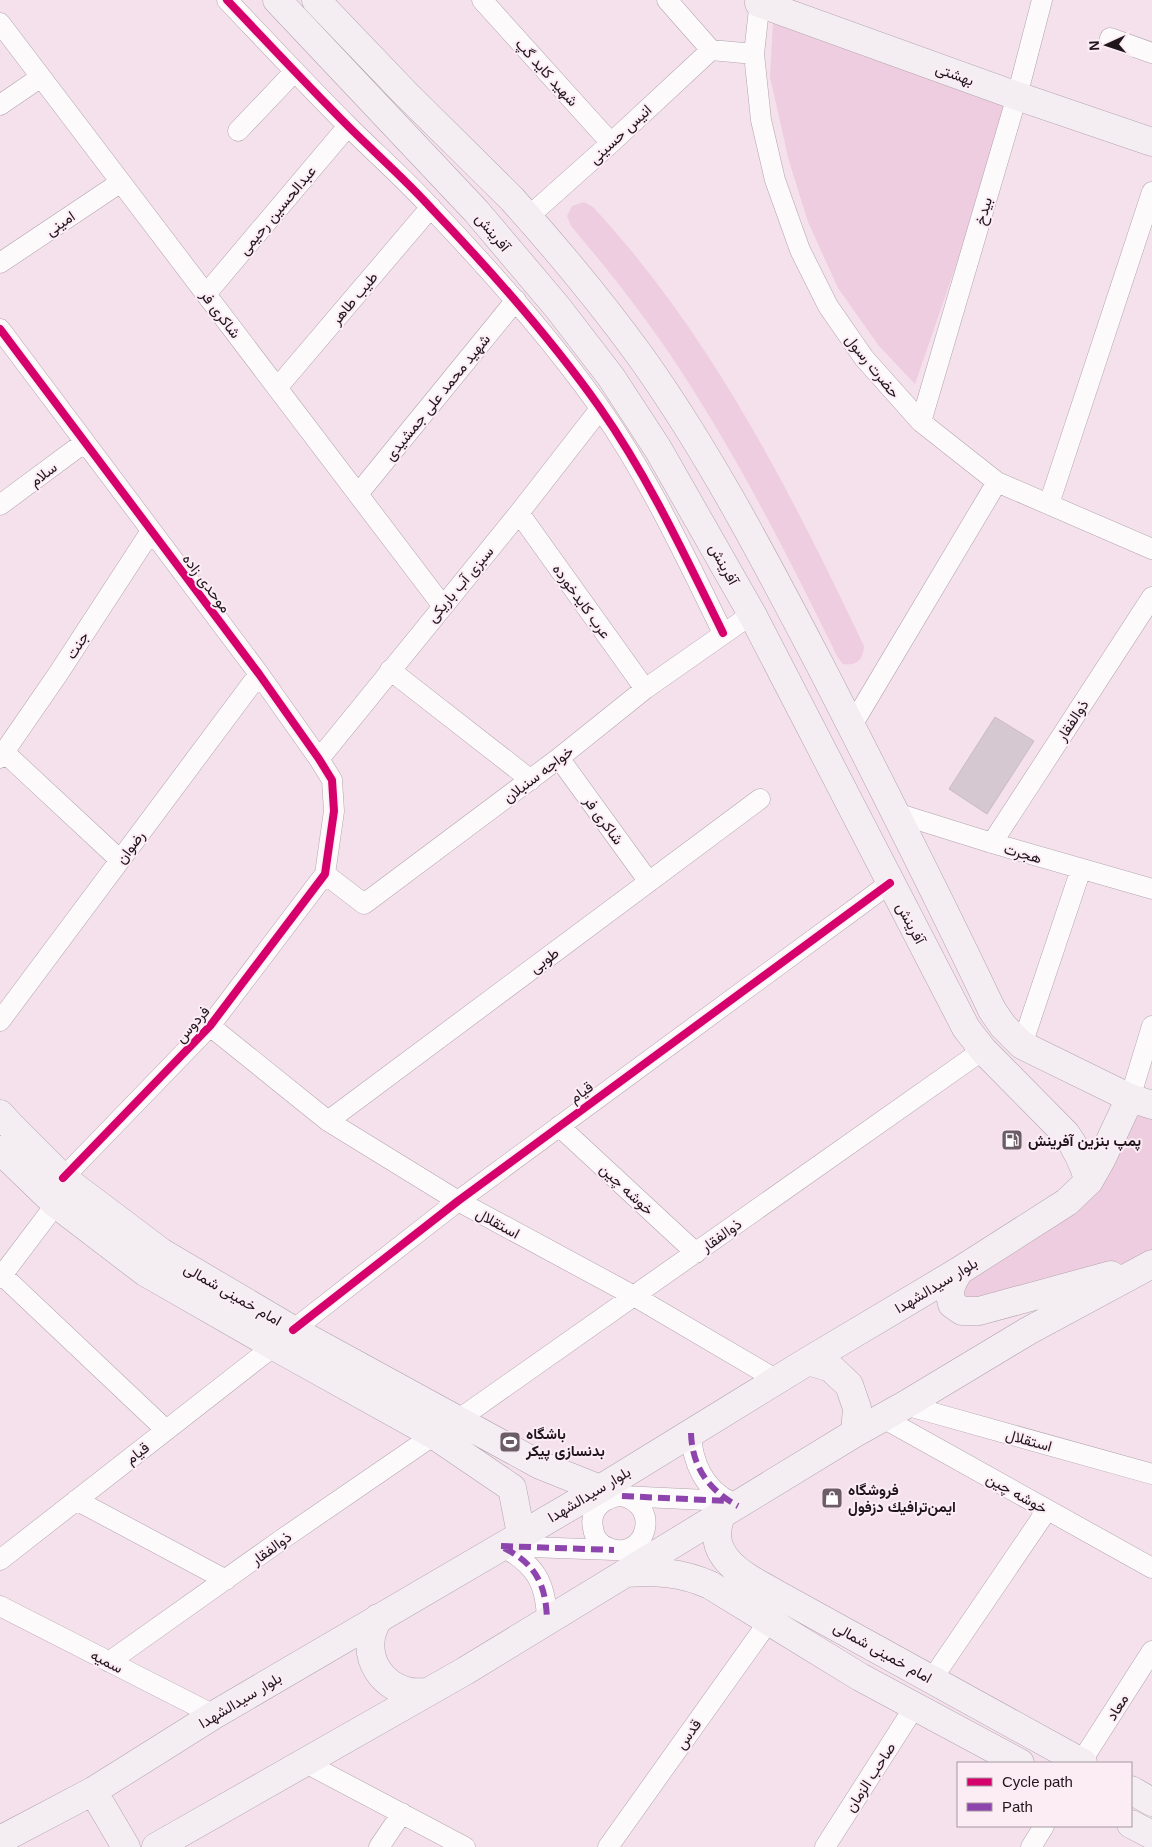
<svg xmlns="http://www.w3.org/2000/svg" width="1152" height="1847" font-family="Helvetica,Vazirmatn,sans-serif">
<rect width="100%" height="100%" fill="#f4e1ec"/>
<path fill="#eecde0" d="M773,23L1011,106L915,384L879,346L838,288L808,222L789,161L770,77Z
M584,202L593,207C711,334 790,491 864,646C863,660 857,666 843,664L838,658C790,560 741,463 681,371C648,320 610,272 571,226L567,216L572,206Z
M1134,1108L1152,1113V1254L1114,1267L966,1304L958,1281L1053,1221Z"/>
<path fill="#d6c8d0" stroke="#cabac3" d="M995,717L1034,741L987,814L949,789Z"/>
<g fill="none" stroke-linecap="round" stroke-linejoin="round">
<g stroke="#b2a4ac" stroke-width="21">
<path id="street" d="M227,0C267,42 307,85 348,126C376,154 406,180 432,209C492,272 550,337 600,408C649,478 685,556 723,633
M482,0L611,143
M667,0L711,50L754,54
M760,0L754,54L761,120L775,180L800,250L828,306L864,358L921,422L997,482L1152,549
M0,23L442,605
M1110,38L1152,53
M0,105L41,77
M238,131L295,71
M528,217L611,143L711,50
M0,263L121,182
M206,294L348,126
M0,329L259,674L319,759L332,780L334,811L325,874L210,1026L63,1178
M277,388L431,207
M921,422L1017,96L1042,0
M358,494L516,300
M1049,504L1152,192
M0,505L85,442
M519,513L645,689
M390,670L531,780
M851,727L997,482
M4,752L120,860
M0,758L58,674L151,531
M559,758L649,882
M319,759L519,513L600,409
M896,813L992,843L1152,889
M992,843L1152,597
M325,874L364,904L559,758L645,689L752,614
M0,1021L259,674
M210,1026L328,1121L458,1201L634,1296L777,1380
M1022,1045L1081,869
M1130,1098L1152,1026
M328,1121L760,799
M559,1126L696,1253
M2,1275L166,1430
M0,1278L56,1204
M293,1330L458,1201L890,883
M905,1405L1152,1474
M883,1418L1152,1568
M459,1419L983,1050
M691,1433C692,1462 704,1489 731,1502
M622,1496C663,1506 645,1562 609,1548C600,1545 594,1537 593,1528C589,1509 604,1497 622,1496L728,1501
M76,1500L226,1580
M501,1546L614,1550
M501,1546C535,1564 546,1582 547,1620
M0,1560L274,1346
M0,1606L214,1715
M109,1662L281,1540L434,1435
M932,1679L1047,1510
M304,1762L465,1847
M1081,1762L1152,1651
M379,1847L402,1813
M608,1847L769,1621
M825,1847L915,1706
M1031,1847L1044,1826"/>
</g>
<g stroke="#b2a4ac" stroke-width="29">
<path id="secondary" d="M277,0L476,211L558,308L611,377L658,449L752,614L966,1028L983,1050L1066,1134C1077,1149 1083,1163 1089,1181
M316,0L406,94L512,199C557,249 601,302 641,357C710,454 765,560 820,665C879,780 937,894 992,1010L1003,1026L1022,1045L1130,1098L1152,1105
M759,3L1017,96L1152,142
M0,1114L12,1127L63,1178L161,1252L293,1330L540,1465L600,1489
M0,1150L56,1204L145,1272L274,1346L434,1435L512,1488L521,1534
M959,1271C951,1285 948,1289 952,1304L962,1311H979L1111,1275
M808,1361L831,1368L849,1385L857,1408L855,1433
M721,1516C703,1560 751,1579 782,1597L1083,1763
M625,1573C655,1571 681,1572 710,1585L860,1677L1020,1763
M378,1618C376,1624 372,1630 371,1637C367,1662 382,1684 406,1691C412,1693 420,1692 426,1692
M1131,1790L1152,1802
M93,1791L126,1847
M1131,1824L1152,1835
M0,1840L93,1791L214,1715L600,1489L808,1361L959,1271L1067,1202L1089,1181L1102,1158L1130,1098
M156,1847L465,1671L855,1433L905,1405L1028,1331L1152,1264"/>
</g>
<use href="#street" stroke="#fdfafc" stroke-width="20"/>
<use href="#secondary" stroke="#f4eef2" stroke-width="28"/>
<path stroke="#8e44ad" stroke-width="6" stroke-dasharray="12 6" stroke-linecap="butt" d="M691,1433C692,1466 708,1490 738,1506
M622,1496L728,1501
M501,1546L614,1550
M504,1548C536,1564 546,1585 547,1620"/>
<g stroke="#fcedf5" stroke-width="11">
<path id="cycleway" d="M227,0C267,42 307,85 348,126C376,154 406,180 432,209C492,272 550,337 600,408C649,478 685,556 723,633
M0,329L259,674L319,759L332,780L334,811L325,874L210,1026L63,1178
M293,1330L458,1201L890,883"/>
</g>
<use href="#cycleway" stroke="#d6006c" stroke-width="8"/>
</g>
<defs>
<g id="fuel-square" transform="scale(1.125)"><rect x="-9" y="-9" width="18" height="18" rx="4" fill="#6b5c65" stroke="#fcedf5"/><path d="M-5.5-6h7V0h2V4h1.3V-2.5L3-4.5l.8-.8L6-3V5H2.5V1h-1V6h-7ZM-4.2-4.7v3.2H.2V-4.7Z" fill="#fff"/></g>
<g id="stadium-square" transform="scale(1.125)"><rect x="-9" y="-9" width="18" height="18" rx="4" fill="#6b5c65" stroke="#fcedf5"/><path d="M0-5a6.5 5 0 1 0 0 10a6.5 5 0 1 0 0-10ZM-3.5-1.8h7v3.6h-7Z" fill="#fff"/></g>
<g id="shop-square" transform="scale(1.125)"><rect x="-9" y="-9" width="18" height="18" rx="4" fill="#6b5c65" stroke="#fcedf5"/><path d="M-5-2.5h2.3a2.7 3.5 0 0 1 5.4 0H5L5.5 6h-11ZM-1.5-2.5h3a1.5 2.3 0 0 0-3 0Z" fill="#fff"/></g>
</defs>
<g fill-rule="evenodd">
<use href="#fuel-square" x="1012" y="1140"/>
<use href="#stadium-square" x="510" y="1442"/>
<use href="#shop-square" x="832" y="1498"/>
</g>
<g text-anchor="middle" dominant-baseline="central" stroke-width="4" stroke-linejoin="round" paint-order="stroke">
<g font-size="15" fill="#21151c" stroke="#fcedf5">
<text transform="translate(547 72) rotate(48)">شهید کاید گپ</text>
<text transform="translate(955 74) rotate(20)">بهشتی</text>
<text transform="translate(620 134) rotate(-43)">انیس حسینی</text>
<text transform="translate(277 210) rotate(-50)">عبدالحسین رحیمی</text>
<text transform="translate(983 211) rotate(-74)">بیدخ</text>
<text transform="translate(60 223) rotate(-34)">امینی</text>
<text transform="translate(493 232) rotate(50)">آفرینش</text>
<text transform="translate(354 298) rotate(-50)">طیب طاهر</text>
<text transform="translate(221 314) rotate(53)">شاکری فر</text>
<text transform="translate(873 366) rotate(51)">حضرت رسول</text>
<text transform="translate(437 397) rotate(-51)">شهید محمد علی جمشیدی</text>
<text transform="translate(43 474) rotate(-37)">سلام</text>
<text transform="translate(724 564) rotate(61)">آفرینش</text>
<text transform="translate(207 583) rotate(53)">موحدی زاده</text>
<text transform="translate(460 584) rotate(-50)">سبزی آب باریکی</text>
<text transform="translate(582 601) rotate(54)">عرب کایدخورده</text>
<text transform="translate(77 645) rotate(-57)">جنت</text>
<text transform="translate(1072 720) rotate(-57)">ذوالفقار</text>
<text transform="translate(538 774) rotate(-37)">خواجه سنبلان</text>
<text transform="translate(604 820) rotate(54)">شاکری فر</text>
<text transform="translate(130 847) rotate(-53)">رضوان</text>
<text transform="translate(1023 853) rotate(16)">هجرت</text>
<text transform="translate(911 923) rotate(62)">آفرینش</text>
<text transform="translate(544 960) rotate(-37)">طوبی</text>
<text transform="translate(192 1024) rotate(-48)">فردوس</text>
<text transform="translate(581 1092) rotate(-36)">قیام</text>
<text transform="translate(627 1189) rotate(43)">خوشه چین</text>
<text transform="translate(498 1223) rotate(29)">استقلال</text>
<text transform="translate(721 1235) rotate(-35)">ذوالفقار</text>
<text transform="translate(936 1285) rotate(-31)">بلوار سیدالشهدا</text>
<text transform="translate(233 1294) rotate(30)">امام خمینی شمالی</text>
<text transform="translate(1029 1440) rotate(16)">استقلال</text>
<text transform="translate(137 1453) rotate(-38)">قیام</text>
<text transform="translate(1017 1493) rotate(29)">خوشه چین</text>
<text transform="translate(589 1494) rotate(-31)">بلوار سیدالشهدا</text>
<text transform="translate(271 1548) rotate(-36)">ذوالفقار</text>
<text transform="translate(883 1652) rotate(29)">امام خمینی شمالی</text>
<text transform="translate(107 1661) rotate(27)">سمیه</text>
<text transform="translate(240 1700) rotate(-31)">بلوار سیدالشهدا</text>
<text transform="translate(1117 1707) rotate(-58)">معاد</text>
<text transform="translate(688 1734) rotate(-55)">قدس</text>
<text transform="translate(870 1777) rotate(-57)">صاحب الزمان</text>
</g>
<g font-size="15" font-weight="bold" fill="#21151c" stroke="#fcedf5" text-anchor="start">
<text x="1028" y="1140">پمپ بنزین آفرینش</text>
<text x="526" y="1433">باشگاه<tspan x="526" dy="17">بدنسازی پیکر</tspan></text>
<text x="848" y="1489">فروشگاه<tspan x="848" dy="17">ايمن‌ترافيك دزفول</tspan></text>
</g>
</g>
<rect x="957" y="1762" width="175" height="65" fill="#fcedf5" stroke="#a4979e"/>
<rect x="967" y="1778" width="25" height="8" fill="#d6006c" stroke="#a4979e"/>
<text x="1002" y="1787" font-size="15" fill="#21151c">Cycle path</text>
<rect x="967" y="1803" width="25" height="8" fill="#8e44ad" stroke="#a4979e"/>
<text x="1002" y="1812" font-size="15" fill="#21151c">Path</text>
<g transform="translate(1107 45) rotate(267)" stroke="#fcedf5" stroke-width="4" paint-order="stroke">
<path d="M0-4L9 19L0 12L-9 19Z" fill="#21151c"/>
<text y="-8" font-size="14" font-weight="bold" text-anchor="middle" fill="#21151c">N</text>
</g>
</svg>
